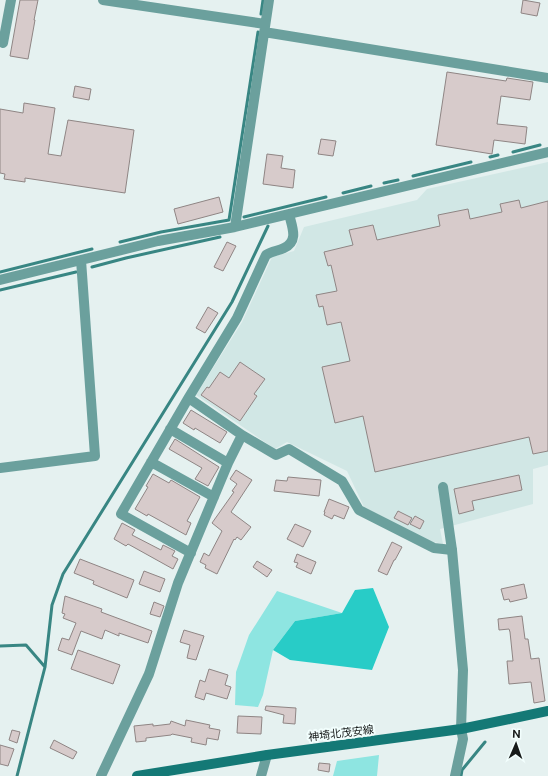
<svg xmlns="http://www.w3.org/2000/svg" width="548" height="776" font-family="'Public Sans','Noto Sans JP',sans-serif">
<rect width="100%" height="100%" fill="#e5f1f0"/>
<path fill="#d1e7e5" d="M548,162V465L533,469V504L440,529L443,544L429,541L364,507L347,471L287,442L275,449L196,395L242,322L272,257L294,251L304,227L417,200L427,189Z"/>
<path fill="#8ee5e1" d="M277,591L342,613L295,621L273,650L263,695L258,707L235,705L236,672L249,635Z
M379,755L377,776H333L337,761Z"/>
<path fill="#28ccc7" d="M373,588L389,627L372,670L290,660L273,650L295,621L342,613L355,590Z"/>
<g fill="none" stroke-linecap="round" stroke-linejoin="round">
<path stroke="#388683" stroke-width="3" d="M261,14L263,0
M513,152L540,145
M490,157L498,155
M413,176L471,162
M384,183L398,180
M343,193L371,186
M244,217L326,197
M120,242L161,232L229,220L258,32
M92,267L126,258L220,237
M0,272L92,249
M0,290L76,272
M0,646L26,645L45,667
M17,776L45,667L52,605L63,574L232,302L268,226
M461,776L462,770L485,742"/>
</g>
<path fill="#d7cbcb" stroke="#8f8584" d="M20,0H38L34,20H35L28,59L10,56Z
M523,0L540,3L537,16L521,13Z
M447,72L506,81L507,78L533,82L530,100L501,96L497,124L527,127L525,144L494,140L492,154L436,145Z
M75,86L91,89L89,100L73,97Z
M24,103L55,108L48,154L61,156L68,120L134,130L125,193L25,178V182L4,179L5,174L0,173V109L23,113Z
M321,139L336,141L333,156L318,154Z
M267,154L283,156L281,168L295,170L293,188L263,184Z
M219,197L223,212L178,224L174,209Z
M519,200L521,208L548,201V451L533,454L529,437L375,472L363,416L335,423L322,367L350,361L341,322L327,325L323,306L319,307L316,295L337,291L331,265L328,266L324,252L353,245L349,230L373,225L377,240L440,226L438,215L468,209L470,219L502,212L500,204Z
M227,242L236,246L223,271L214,267Z
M208,307L218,313L205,333L196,328Z
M240,362L265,379L254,394L257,396L240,421L201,395L207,387L209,388L220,372L229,378Z
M191,410L227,432L220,443L195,428L194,430L183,423Z
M175,439L219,467L208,486L195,479L202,468L169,449Z
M236,470L252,480L231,512L251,527L241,540L237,537L235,540L234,539L217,574L205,568L206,565L200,562L204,553L209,556L222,531L212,523L234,492L232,491L237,484L230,479Z
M153,474L169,483L171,480L200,497L187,521L191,523L186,535L148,514L147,516L135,509L148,487L146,486Z
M519,475L522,490L472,501L474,510L459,514L454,489Z
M288,477L321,480L319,496L274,491L276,480L287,481Z
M329,499L349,507L344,519L334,515L332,519L324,515L325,512H324Z
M398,511L412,518L408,525L394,518Z
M415,516L424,521L420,529L410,524Z
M122,523L135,530L132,535L161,550L163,545L175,551L172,556L178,559L173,569L128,544L126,546L114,539Z
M295,524L311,531L303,547L287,539Z
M392,542L402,547L395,560H394L387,575L378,571Z
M297,554L316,562L311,574L296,567L298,563L294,562Z
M80,559L134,580L127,598L93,584L94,581L74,573Z
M257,561L272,570L267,577L253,567Z
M144,571L165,579L160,592L139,584Z
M524,584L527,598L510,602L509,599L504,600L501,589Z
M65,596L102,609L101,612L152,631L148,643L119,633V636L105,630L102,639L81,631L72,655L58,650L62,638L69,640L76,623L63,618L65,614L62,613Z
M154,602L164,606L160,617L150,614Z
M522,616L525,639H528L531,659L539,658L545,701L534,703L531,682L509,684L507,661H513L510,632L509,629L499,630L498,619Z
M184,630L204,636L196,660L187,658L190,645L180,642Z
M78,650L120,665L113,684L71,669Z
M209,669L228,675L225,685L231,687L227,699L206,693L204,700L195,697L200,680L205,682Z
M266,706L296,708L295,724L283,723L284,715L265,710Z
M238,716L262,717L261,734L237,733Z
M186,720L210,725L209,728L220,730L218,740L207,738L206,745L191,742L192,738L172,734L171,735L146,738V741L136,742L134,726L153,724V726L170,724L171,721L185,726Z
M12,730L20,732L17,743L9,740Z
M54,740L77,752L73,759L50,748Z
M0,745L14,749L8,766L0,764Z
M319,763L330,764L329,772L318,770Z"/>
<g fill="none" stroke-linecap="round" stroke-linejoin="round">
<path stroke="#6ba09d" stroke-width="10" d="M103,0L265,24
M264,32L548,78
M3,43L11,0
M235,227L269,0
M0,280L158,241L235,227L548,152
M189,397L121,514L191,553
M170,429L228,463
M242,435L190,399L189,397L237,318L266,255C272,251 278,251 284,248C299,241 292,227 289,214
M151,462L214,497
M0,468L95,456L81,260
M101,776L149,674L178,583L228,463L242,435L276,455L289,449L342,481L359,510L434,548L452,550
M261,776L267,755
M455,776L463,739L461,729"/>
<path stroke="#6ba09d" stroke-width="10" d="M443,487L452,550L463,670L461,729"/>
<path stroke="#147976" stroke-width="10" d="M137,776L267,755L461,729L548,711"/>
</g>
<g text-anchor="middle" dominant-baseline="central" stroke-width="4" stroke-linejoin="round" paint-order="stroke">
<g font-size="11" fill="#161a19" stroke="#f2fefd">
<text transform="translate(341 733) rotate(-7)">神埼北茂安線</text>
</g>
</g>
<g transform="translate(516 744) rotate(2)" stroke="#f2fefd" stroke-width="3" paint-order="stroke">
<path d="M0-3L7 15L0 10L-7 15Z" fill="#161a19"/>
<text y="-6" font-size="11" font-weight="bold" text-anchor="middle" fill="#161a19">N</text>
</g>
</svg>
